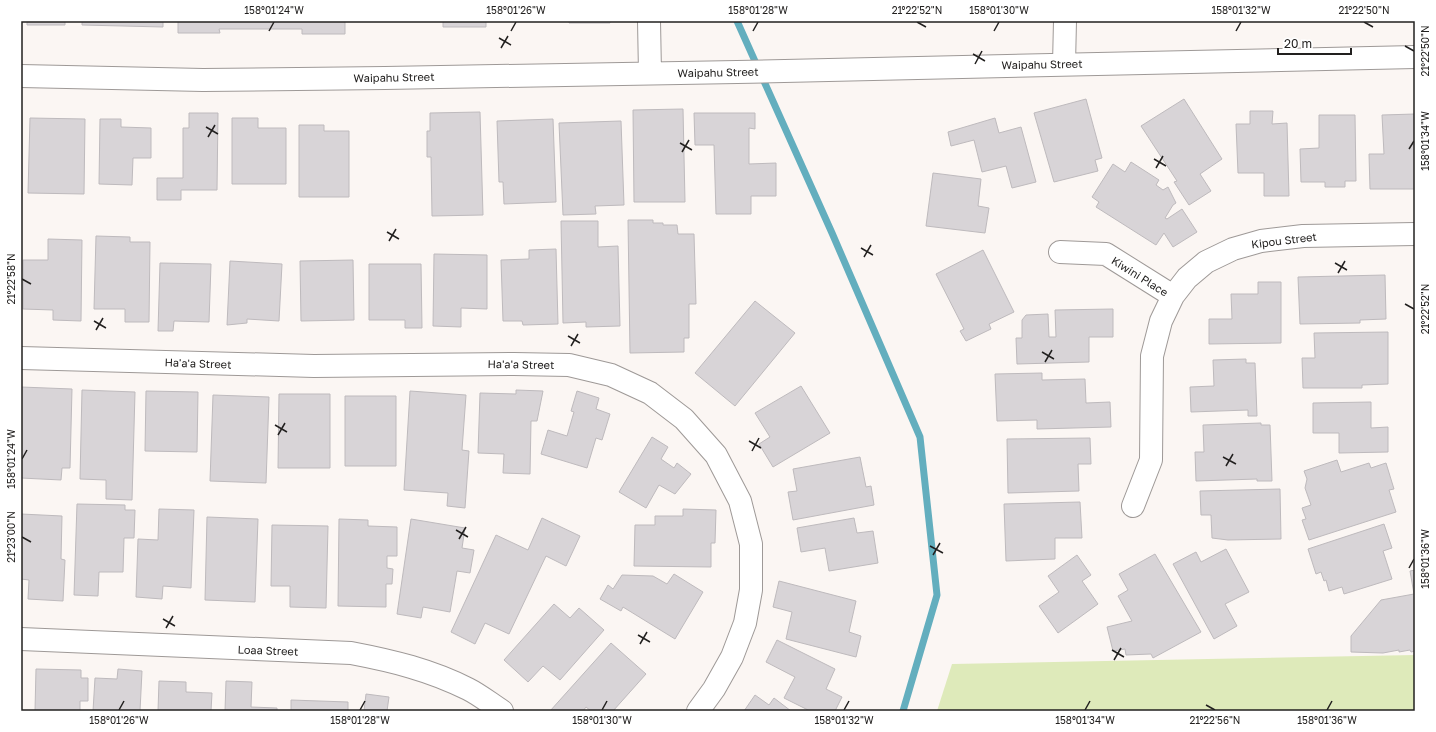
<svg xmlns="http://www.w3.org/2000/svg" width="1436" height="732" font-family="'Golos Text',sans-serif">
<rect width="100%" height="100%" fill="#fbf6f3"/>
<path fill="#deeaba" d="M1415,655V711H937L952,664Z"/>
<g fill="none" stroke-linecap="round" stroke-linejoin="round">
<path stroke="#63aebe" stroke-width="7" d="M737,21L832,233L920,437L937,595L903,711"/>
</g>
<path fill="#d8d4d7" stroke="#bebabd" d="M27,21H65V25H27Z
M82,21H163V27L82,25Z
M178,21H345V34H302V29H219L220,33H178Z
M443,21H486V27H443Z
M569,21H610V23H569Z
M1086,99L1102,158L1095,160L1098,171L1054,182L1034,113Z
M1184,99L1222,159L1200,174L1211,191L1189,205L1174,182L1177,181L1141,126Z
M683,109L685,202H634L633,110Z
M1250,111H1273L1272,124L1287,123L1289,196H1264V173H1238L1236,124H1250Z
M480,112L483,215L432,216L431,157H427V131H430V113Z
M189,113H218L217,190H181V200H157V178H183V128H189Z
M694,113H755V129L749,128V164L776,163V196H751V214H716L714,145H695Z
M1415,114V189H1370L1369,154H1384L1382,115Z
M1319,115H1355L1356,181H1345V187H1325V182H1301L1300,149L1319,148Z
M30,118L85,119L84,194L28,193Z
M232,118H258V128H286V184H232Z
M995,118L999,133L1021,127L1036,182L1012,188L1006,166L982,172L974,140L951,146L948,132Z
M100,119H121V127L151,128V158H133L132,185L99,184Z
M553,119L556,202L504,204L503,182H499L497,121Z
M621,121L624,205L595,206L596,214L563,215L559,123Z
M299,125H324V131H349V197H299Z
M1131,162L1159,180L1156,185L1163,190L1168,187L1176,203L1173,205L1165,218L1167,219L1182,209L1197,232L1173,247L1164,233L1156,245L1096,207L1099,202L1092,197L1113,164L1125,172Z
M933,173L981,179L978,206L989,208L985,233L926,226Z
M628,220H653V223H663V225H677L678,234H694L696,304H689V338H684V352L630,353Z
M561,221H598V247L618,246L620,326L586,327V322L563,323Z
M96,236L130,237V242H150L149,322H125V309H94Z
M48,239L82,240L81,321L53,320V310L23,309V260H48Z
M556,249L558,324L523,325L522,321H503L501,260L529,259V250Z
M983,250L1014,312L989,324L991,329L966,341L960,331L964,329L936,274Z
M434,254L487,255V309L461,308V327L433,326Z
M353,260L354,320L301,321L300,261Z
M230,261L282,264L279,321L247,319V323L227,325Z
M160,263L211,264L209,322L174,321L173,331H158Z
M369,264H421L422,328H405V320H369Z
M1385,275L1386,319L1360,320V323L1300,324L1298,277Z
M1258,282H1281V343L1209,344V319H1232L1231,294H1258Z
M755,301L795,333L735,406L695,373Z
M1113,309V337H1089V362L1017,364L1016,338H1022V320L1026,315L1048,314L1049,337H1056L1055,310Z
M1388,332V384L1362,385V388H1303L1302,358H1315L1314,333Z
M1246,359V363H1255L1257,416H1248V410L1191,412L1190,387L1214,386L1213,360Z
M1042,373V380L1085,379L1086,403L1110,402L1111,427L1037,429V420L997,421L995,374Z
M801,386L830,433L773,467L759,444L770,437L755,413Z
M21,387L72,389L70,468H62L61,480L21,478Z
M82,390L135,392L132,500L106,499V480L80,479Z
M516,390L543,391L537,421H531L530,474L503,473L504,454L478,453L480,393L516,394Z
M146,391L198,392L197,452L145,451Z
M410,391L466,395L462,450L469,451L465,508L447,506L448,493L404,490Z
M577,391L599,398L596,409L610,414L602,440L596,438L587,468L541,454L548,430L567,436L574,412L571,411Z
M279,394H330V468H278Z
M213,395L269,397L266,483L210,481Z
M345,396H396V466H345Z
M1371,402V428L1388,427V452L1339,453V433H1313V403Z
M1261,423V425H1270L1272,481H1257V479L1196,481L1195,452H1204L1203,425Z
M652,437L668,447L661,459L674,468L677,463L691,474L675,494L659,485L646,508L619,492Z
M1090,438L1091,464H1078L1079,491L1008,493L1007,439Z
M860,457L866,487L871,486L874,505L793,520L788,492L797,491L793,469Z
M1337,460L1341,472L1369,463L1371,468L1386,463L1394,489L1389,490L1396,512L1309,540L1302,520L1306,519L1302,508L1311,505L1305,488L1307,479L1304,471Z
M1280,489L1281,539L1228,540L1212,538L1211,515H1201L1200,491Z
M1080,502L1082,538H1055V559L1006,561L1004,504Z
M77,504L125,505V510H135L134,538H124L123,572H99L98,596L74,595Z
M159,509L194,510L191,588L163,586L162,599L136,597L138,539L158,540Z
M683,509L716,510L715,543H711V567L634,566L635,525H655V516H683Z
M21,514L62,516L61,559L65,560L63,601L28,599L29,580L21,579Z
M207,517L258,519L255,602L205,600Z
M542,518L580,536L566,566L546,556L509,634L485,623L475,644L451,632L496,535L528,550Z
M854,518L857,533L873,531L878,563L829,571L825,548L801,552L797,528Z
M339,519L368,520V526L397,527V556H387V568L393,569L392,584H386V607L338,606Z
M411,519L465,528L462,548L474,550L470,573L457,571L450,612L423,607L421,618L397,614Z
M1384,524L1392,548L1383,551L1392,579L1344,594L1342,587L1329,591L1326,580L1324,581L1321,572L1316,574L1308,549Z
M272,525L328,526L326,608L290,607V586H271Z
M1226,549L1249,592L1225,604L1237,626L1214,639L1173,564L1196,552L1201,562Z
M1155,554L1201,632L1153,658L1151,654L1126,655L1125,649L1113,651L1107,627L1132,621L1118,596L1128,590L1119,574Z
M1077,555L1091,575L1082,581L1098,604L1058,633L1039,606L1059,592L1048,576Z
M1415,570V651L1411,652L1410,650L1399,652V650L1383,653L1351,652V636L1381,600L1414,594L1410,571Z
M674,574L703,592L675,639L623,607L621,611L600,599L608,585L613,589L622,575L653,576L667,584Z
M779,581L856,601L849,632L861,636L856,657L786,639L792,612L773,607Z
M554,604L570,618L579,608L604,630L560,680L543,666L528,682L504,660Z
M777,640L835,669L826,689L842,697L835,711H810L784,698L795,677L766,662Z
M611,643L646,674L613,711H591L586,707L583,711H550Z
M36,669L81,670V678H88V701H80V711H35Z
M118,669L142,671L140,711H93L95,678L117,679Z
M159,681L186,682V692L212,693L211,711H158Z
M226,681L252,682L251,707L277,708V711H225Z
M366,694L389,697L387,711H364Z
M755,695L769,705L774,698L791,711H744Z
M291,700L348,702V711H291Z"/>
<g fill="none" stroke-linecap="round" stroke-linejoin="round">
<g stroke="#9e9997" stroke-width="24">
<path id="minor" d="M649,21L650,73
M1064,64L1065,21
M21,76L203,80L385,78L737,72L1415,57
M1060,252L1106,254L1173,296
M21,358L314,366L514,364L569,365L611,375L650,393L684,419L716,455L740,501L751,544V590L745,623L732,657L714,689L698,711
M1133,506L1151,460L1152,356L1161,321L1173,296L1187,278L1206,262L1233,249L1261,241L1303,236L1415,234
M21,639L351,653C393,661 430,670 468,689C480,695 491,704 502,711"/>
</g>
<use href="#minor" stroke="#fff" stroke-width="22"/>
</g>
<path fill="none" stroke="#22201f" stroke-width="1.5" d="M917,22L926,27M1364,22L1373,27M269,31L274,22M511,31L516,22M753,31L758,22M994,31L999,22M1236,31L1241,22M499,38L511,45M1405,46L1414,51M501,48L508,36M973,54L985,61M975,64L982,51M206,127L218,134M208,137L215,125M680,143L692,150M1409,149L1414,141M682,152L689,140M1154,159L1166,166M1156,168L1163,156M387,232L399,239M389,241L396,229M861,248L873,255M864,257L871,245M1335,263L1347,270M1338,273L1345,261M22,279L31,284M1405,304L1414,309M94,321L106,328M96,330L103,318M568,336L580,343M571,346L578,334M1042,352L1054,359M1045,362L1052,350M275,425L287,432M278,435L285,423M749,441L761,448M752,451L759,438M1223,457L1236,464M22,459L27,450M1226,466L1233,454M456,530L468,537M22,537L31,542M459,539L466,527M930,546L943,553M933,555L940,543M1409,568L1414,559M163,619L175,626M166,628L173,616M638,635L650,642M640,644L647,632M1112,650L1124,657M1114,660L1121,648M1206,705L1215,710M119,710L124,701M360,710L365,701M602,710L607,701M844,710L849,701M1085,710L1090,701M1327,710L1332,701"/>
<g text-anchor="middle" dominant-baseline="central" stroke-width="3.5" stroke-linejoin="round" paint-order="stroke">
<g font-size="11" fill="#22201f" stroke="#fff">
<text transform="translate(1042 64) rotate(-1)">Waipahu Street</text>
<text transform="translate(718 72) rotate(-1)">Waipahu Street</text>
<text transform="translate(394 77) rotate(-1)">Waipahu Street</text>
<text transform="translate(1284 240) rotate(-7)">Kipou Street</text>
<text transform="translate(1140 276) rotate(32)">Kiwini Place</text>
<text transform="translate(198 363) rotate(2)">Ha'a'a Street</text>
<text transform="translate(521 364) rotate(1)">Ha'a'a Street</text>
<text transform="translate(268 650) rotate(2)">Loaa Street</text>
</g>
</g>
<rect width="1436" height="732" fill="none" stroke="#ffffff" stroke-width="44"/>
<path d="M1278 48v6h73v-6" fill="none" stroke="#22201f" stroke-width="2"/>
<text x="1284" y="48" font-size="12" fill="#22201f" stroke="#ffffff" stroke-width="3" paint-order="stroke">20 m</text>
<rect x="22" y="22" width="1392" height="688" fill="none" stroke="#22201f" stroke-width="1.5"/>
<g font-size="10" text-anchor="middle" fill="#22201f">
<text x="274" y="14">158°01'24"W</text>
<text x="516" y="14">158°01'26"W</text>
<text x="758" y="14">158°01'28"W</text>
<text x="917" y="14">21°22'52"N</text>
<text x="999" y="14">158°01'30"W</text>
<text x="1241" y="14">158°01'32"W</text>
<text x="1364" y="14">21°22'50"N</text>
<text transform="translate(1425 51) rotate(-90)" y="4">21°22'50"N</text>
<text transform="translate(1425 141) rotate(-90)" y="4">158°01'34"W</text>
<text transform="translate(11 279) rotate(-90)" y="4">21°22'58"N</text>
<text transform="translate(1425 309) rotate(-90)" y="4">21°22'52"N</text>
<text transform="translate(11 459) rotate(-90)" y="4">158°01'24"W</text>
<text transform="translate(11 537) rotate(-90)" y="4">21°23'00"N</text>
<text transform="translate(1425 559) rotate(-90)" y="4">158°01'36"W</text>
<text x="119" y="724">158°01'26"W</text>
<text x="360" y="724">158°01'28"W</text>
<text x="602" y="724">158°01'30"W</text>
<text x="844" y="724">158°01'32"W</text>
<text x="1085" y="724">158°01'34"W</text>
<text x="1215" y="724">21°22'56"N</text>
<text x="1327" y="724">158°01'36"W</text>
</g>
</svg>
